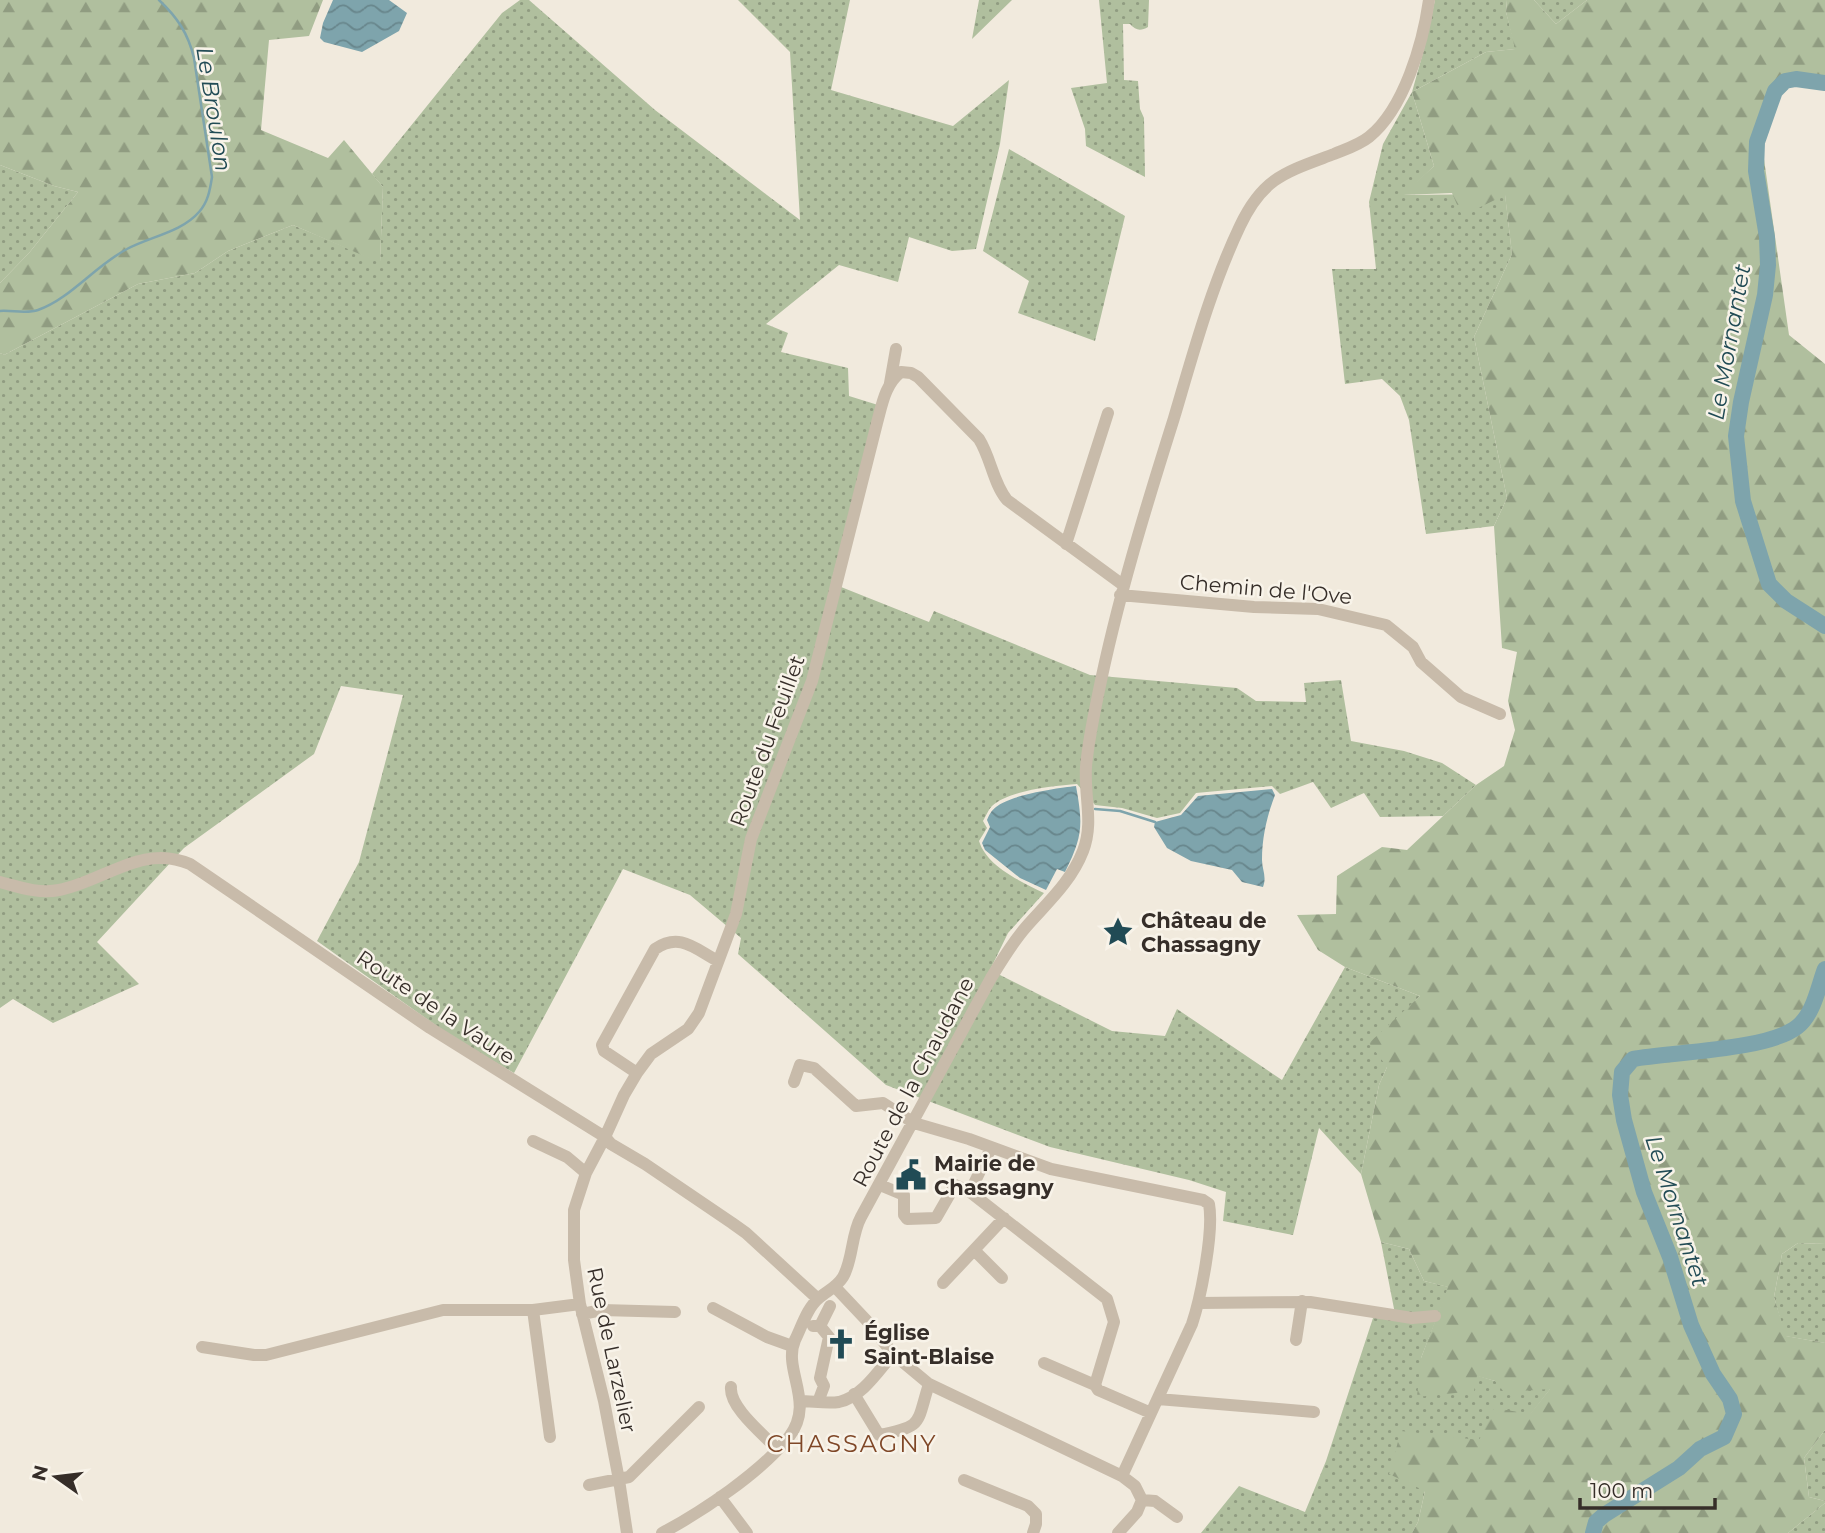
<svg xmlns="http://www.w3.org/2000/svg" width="1825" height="1533" font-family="Montserrat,sans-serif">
<defs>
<pattern id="green-dots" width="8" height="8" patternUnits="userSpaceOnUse" patternTransform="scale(1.75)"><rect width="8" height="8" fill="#b0bf9e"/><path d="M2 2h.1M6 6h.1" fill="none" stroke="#909c81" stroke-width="1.8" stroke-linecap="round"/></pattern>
<pattern id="forest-firs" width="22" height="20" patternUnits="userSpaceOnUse" patternTransform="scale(1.75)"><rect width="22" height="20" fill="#b0bf9e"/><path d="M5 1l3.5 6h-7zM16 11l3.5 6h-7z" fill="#909c81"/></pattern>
<pattern id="water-waves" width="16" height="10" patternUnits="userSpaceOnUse" patternTransform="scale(1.75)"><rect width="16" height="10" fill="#7ea4ac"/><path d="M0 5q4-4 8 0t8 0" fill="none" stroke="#68868c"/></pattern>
</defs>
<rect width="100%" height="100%" fill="#f1eadd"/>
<path fill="url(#green-dots)" d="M520,0H529L655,110L800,220L790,52L738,0H850L831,90L946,124L953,126L1009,80L1000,144L976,249L952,251L909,237L898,282L839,265L766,324L788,333L781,352L848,368L849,396L878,405L831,583L929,622L934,611L1090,675L1237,688L1256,701L1306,702L1304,683L1341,680L1351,741L1404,751L1442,763L1476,785L1443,816L1380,817L1364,793L1331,808L1313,782L1280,794L1272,786L1196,793L1180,813L1157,818L1122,808L1095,805L1077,784C1054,786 1009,790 992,806C988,810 986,816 983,821L987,828L979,841C987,867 1022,882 1044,893L1008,933L990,970L1112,1031L1165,1036L1177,1009L1282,1080L1345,967L1420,996L1397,1019L1387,1067L1379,1085L1361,1174L1319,1128L1293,1235L1223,1221L1226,1192L1189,1180L1050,1147L886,1085L738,954L741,938L690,895L623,869L514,1073L455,1039L317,941L359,862L403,695L341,686L314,754L184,848L97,942L139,984L53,1023L13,999L0,1008V353L4,355L138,284L195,273L228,251L293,225L380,262L383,187L372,174L502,13Z
M979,0H1012L972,39Z
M1099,0H1149L1148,27C1141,31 1136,31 1130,24H1123L1124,80L1138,81L1140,109L1144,118L1145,177L1086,146L1085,129L1071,88L1107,83Z
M1435,0H1507L1506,12L1516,49L1486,52L1412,92L1434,166L1404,195L1505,194L1512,254L1474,337L1507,498L1494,526L1426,534L1409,420L1400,396L1382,379L1345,384L1332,269H1376L1369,202L1383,144L1412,92L1424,49Z
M1534,0H1587L1556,24Z
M1009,149L1125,216L1095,341L1018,313L1029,281L983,251Z
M0,165L54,186L78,192L29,253L0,283Z
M1381,1242L1409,1249L1424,1281L1449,1287L1421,1358L1495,1381L1551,1388L1530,1415L1479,1440L1425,1491L1418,1522L1412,1533H1201L1239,1486L1305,1512L1326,1461L1374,1315L1396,1319Z
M1798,1243L1825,1244V1343L1785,1336L1774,1297L1782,1254Z
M1825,1430V1501L1809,1497L1804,1458Z
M1825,1503V1533H1788Z"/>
<path fill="url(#forest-firs)" d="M0,0H323L309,36L269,40L261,130L328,158L344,140L383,187L380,263L293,225L228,251L195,273L138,284L4,355L0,353V283L29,253L78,192L54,186L0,165Z
M1507,0H1534L1556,24L1587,0H1825V89L1787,76L1768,93L1758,117L1789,335L1825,364V1244L1798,1243L1782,1254L1774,1297L1786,1336L1825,1343V1430L1804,1458L1809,1497L1825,1501V1503L1788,1533H1412L1418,1522L1425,1491L1389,1474L1401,1431L1479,1440L1494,1408L1530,1414L1550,1389L1504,1392L1495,1381L1477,1376L1474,1391L1417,1397L1421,1358L1448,1287L1424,1281L1409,1249L1381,1242L1361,1174L1379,1085L1387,1067L1369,1043L1420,996L1345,967L1318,950L1297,915L1336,914L1337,876L1382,847L1407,850L1476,785L1504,766L1515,730L1508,701L1517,652L1502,648L1494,526L1507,498L1474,337L1512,254L1505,195L1462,216L1452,193L1402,195L1434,166L1412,92L1486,52L1515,49L1506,12Z"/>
<path fill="url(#water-waves)" d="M333,0H389L407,13L399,31L362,52L324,42L320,38L323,23Z
M1076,786C1083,825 1083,836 1065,872L1057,869L1046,890L1020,878L985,850L982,843L990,827L987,820C989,815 991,811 996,807C1010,795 1057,788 1076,786Z
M1272,789L1275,795C1267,816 1262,837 1262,860C1262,869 1267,877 1263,887L1242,882L1232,870L1191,861L1167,848L1154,827L1155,822L1181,815L1198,796Z"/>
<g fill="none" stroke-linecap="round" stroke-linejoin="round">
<path stroke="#7ea4ac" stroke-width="2.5" d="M0,311C11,310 27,314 38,310C70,299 96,265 127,249C149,237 182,232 199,212C208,202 210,190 212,177L194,58C188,33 177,17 159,0
M1095,809L1120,811L1155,822"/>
<path stroke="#7ea4ac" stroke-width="16" d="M1825,83L1796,79L1785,81L1775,91L1757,142L1756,171L1767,237L1768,265L1765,295L1741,402L1736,436L1743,501L1769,584L1786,601L1825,626
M1593,1533L1596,1522L1604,1515L1679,1468L1700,1449L1724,1437L1734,1414L1730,1399L1713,1374L1691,1325L1670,1257L1644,1192L1624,1120L1620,1095L1622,1072L1633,1059C1673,1052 1768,1050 1797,1027C1814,1014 1818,987 1825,969"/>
<path stroke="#c8bbaa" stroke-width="12" d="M890,383L896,349
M1066,544L1108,413
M1120,595L1254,607L1318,609L1386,625L1413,647L1421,662L1461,697L1500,714
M0,882C19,887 39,894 59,890C103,882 142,843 190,864L430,1028L605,1137L611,1144L645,1164L732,1223L746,1233L818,1299
M637,1073L604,1051L602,1045L655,949C680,932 695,949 718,961
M794,1082L800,1065L814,1068L856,1106L883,1103L914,1123L969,1139L1051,1169L1203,1200L1209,1204C1214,1231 1201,1297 1192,1324L1122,1476
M533,1141L567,1157L586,1173
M991,1148L970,1192L1107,1299L1114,1322L1095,1385L1098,1390L1151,1413
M880,1185L904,1195V1215L907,1219L936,1218L955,1185L970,1192
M974,1250L1002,1278
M943,1283L1004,1218
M835,1287L868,1322L893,1354L929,1384L1122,1476L1135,1486L1142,1500L1155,1501L1177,1517
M1199,1303L1310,1302L1412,1318L1435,1316
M713,1308L767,1337L792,1346
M582,1314L602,1310L675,1312
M813,1326H820L830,1306
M1296,1340L1302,1301
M202,1347L254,1355H266L443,1310H533
M1044,1363L1095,1385
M731,1387C729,1407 763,1434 777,1449
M854,1394L879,1435C924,1426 916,1425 929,1384
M1158,1399L1314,1412
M800,1401C812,1401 827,1404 839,1402C862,1397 879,1370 893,1354
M818,1402L824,1386L820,1378L829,1337L820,1326
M550,1437L533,1310L580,1304
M964,1480L1028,1506L1036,1514V1524L1033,1533
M589,1485L629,1477L699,1407
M720,1497L747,1533
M627,1533L619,1480L604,1401L580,1304L574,1260V1210L586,1173L605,1137L624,1095L637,1073L651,1054L688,1029L699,1013L736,914L751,839L812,681L877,423C882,405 885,384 901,372L911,373L918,377L979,439C991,458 993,483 1007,500L1123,585
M662,1533C703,1511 760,1473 789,1437C816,1402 782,1370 795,1340C802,1326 807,1308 819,1298C827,1291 837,1287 843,1277C853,1260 851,1235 861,1217C904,1137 948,1058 991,978C1002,960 1012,943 1026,927C1047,903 1071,882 1083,851C1094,823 1084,796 1086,767C1088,743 1093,719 1098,695C1117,601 1145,510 1174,418C1193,354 1211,287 1240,226C1263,177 1286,172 1334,154C1346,149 1359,145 1369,137C1404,109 1423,43 1429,0
M1118,1533L1137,1512L1142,1500"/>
</g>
<defs>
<g id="sight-bare" transform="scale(2.415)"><path d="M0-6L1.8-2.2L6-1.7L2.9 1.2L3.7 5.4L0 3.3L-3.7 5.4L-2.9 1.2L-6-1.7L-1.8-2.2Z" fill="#214b55" stroke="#f8f3e9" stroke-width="2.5" paint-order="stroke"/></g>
<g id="civic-bare" transform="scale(2.415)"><path d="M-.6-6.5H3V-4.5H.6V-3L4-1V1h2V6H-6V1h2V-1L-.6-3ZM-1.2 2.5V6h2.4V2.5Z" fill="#214b55" stroke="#f8f3e9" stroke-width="2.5" paint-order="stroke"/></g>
<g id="church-bare" transform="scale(2.415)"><path d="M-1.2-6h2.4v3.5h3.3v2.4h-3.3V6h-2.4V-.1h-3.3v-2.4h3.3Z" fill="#214b55" stroke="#f8f3e9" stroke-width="2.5" paint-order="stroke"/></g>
</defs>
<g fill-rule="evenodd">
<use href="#sight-bare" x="1118" y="932"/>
<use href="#civic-bare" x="911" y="1175"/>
<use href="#church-bare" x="841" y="1344"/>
</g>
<g text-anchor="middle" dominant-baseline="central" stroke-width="5" stroke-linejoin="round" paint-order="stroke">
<g font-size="21" fill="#362e29" stroke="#f8f3e9">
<text transform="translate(1266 589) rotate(5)">Chemin de l'Ove</text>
<text transform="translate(767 741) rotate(-70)">Route du Feuillet</text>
<text transform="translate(436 1007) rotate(34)">Route de la Vaure</text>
<text transform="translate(913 1082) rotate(-62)">Route de la Chaudane</text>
<text transform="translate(612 1350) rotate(78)">Rue de Larzelier</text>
</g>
<g font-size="21" font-weight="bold" fill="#362e29" stroke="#f8f3e9" text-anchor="start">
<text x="1141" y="920">Château de<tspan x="1141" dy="24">Chassagny</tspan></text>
<text x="934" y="1163">Mairie de<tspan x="934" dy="24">Chassagny</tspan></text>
<text x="864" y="1332">Église<tspan x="864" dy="24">Saint-Blaise</tspan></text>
</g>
<g font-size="23" font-style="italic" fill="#214b55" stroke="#f8f3e9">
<text transform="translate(214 109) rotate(81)">Le Broulon</text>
<text transform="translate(1729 342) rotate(-80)">Le Mornantet</text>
<text transform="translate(1677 1211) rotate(72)">Le Mornantet</text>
</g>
<g font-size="24" letter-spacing="2" fill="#7f4727" stroke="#f8f3e9">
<text x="852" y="1443">CHASSAGNY</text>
</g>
</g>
<g transform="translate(56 1477) rotate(284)" stroke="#f8f3e9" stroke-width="5" paint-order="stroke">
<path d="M0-5L12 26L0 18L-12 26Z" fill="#362e29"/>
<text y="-10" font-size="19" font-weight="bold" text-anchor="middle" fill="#362e29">N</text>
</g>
<path d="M1580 1498v10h135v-10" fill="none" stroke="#362e29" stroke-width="3.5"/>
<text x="1590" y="1498" font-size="21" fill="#362e29" stroke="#f8f3e9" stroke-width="5" paint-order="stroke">100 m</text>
</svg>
